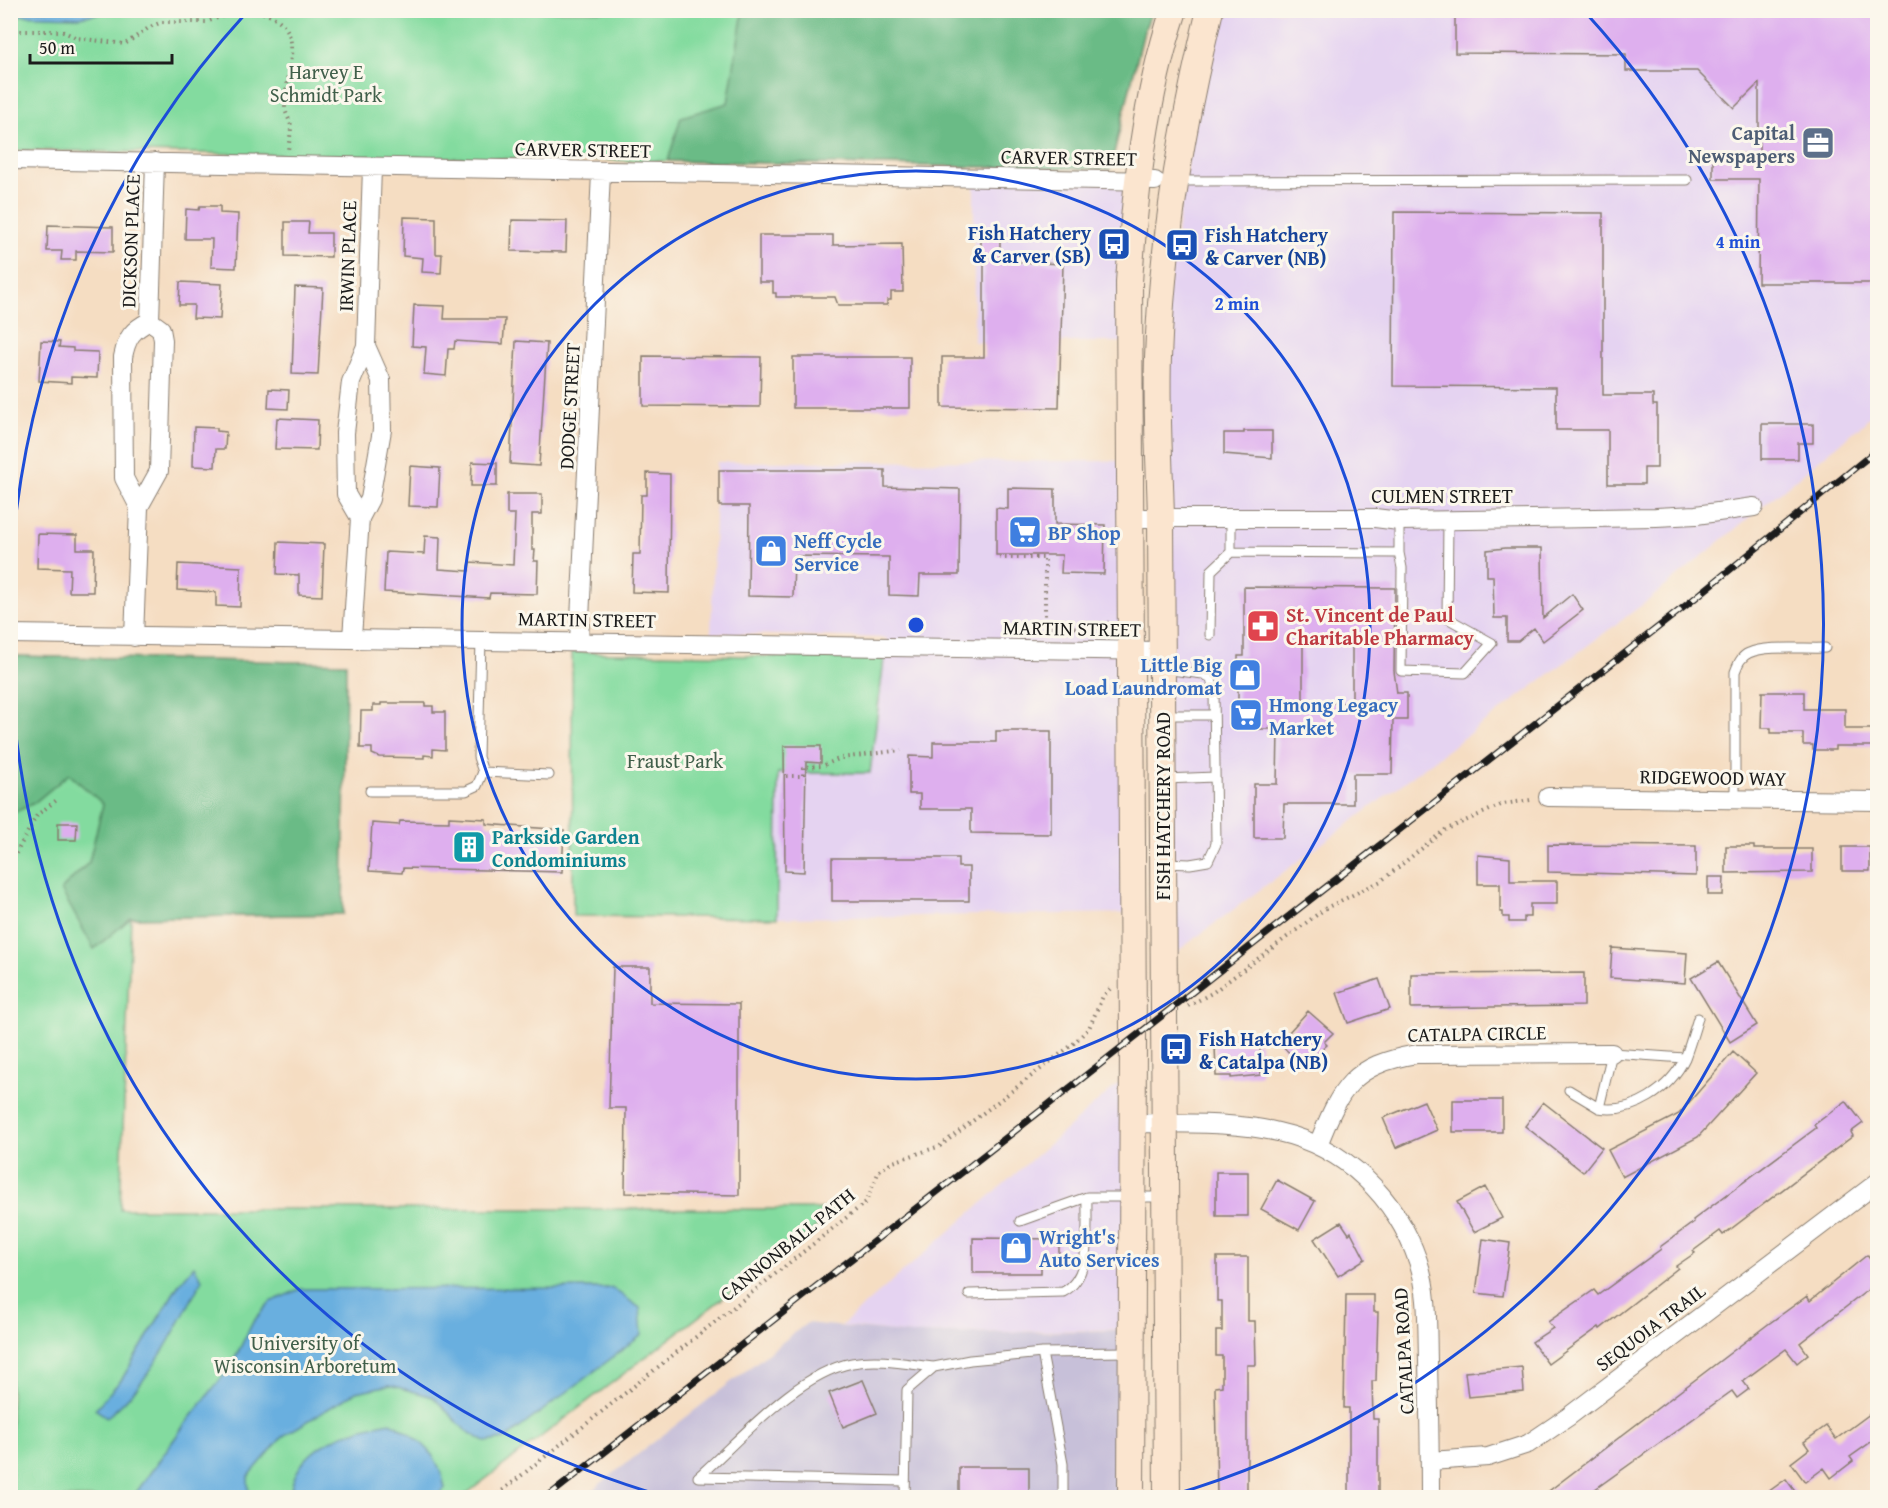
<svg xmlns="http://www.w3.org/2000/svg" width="1888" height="1508" font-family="'Gentium Book Plus',serif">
<rect width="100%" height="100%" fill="#fbf7ec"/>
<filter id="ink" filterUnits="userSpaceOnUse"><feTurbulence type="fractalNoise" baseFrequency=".0167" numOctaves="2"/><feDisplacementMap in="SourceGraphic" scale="12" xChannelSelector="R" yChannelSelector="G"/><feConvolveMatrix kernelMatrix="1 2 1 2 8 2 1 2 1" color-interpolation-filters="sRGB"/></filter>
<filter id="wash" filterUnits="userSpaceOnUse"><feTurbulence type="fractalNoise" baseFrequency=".008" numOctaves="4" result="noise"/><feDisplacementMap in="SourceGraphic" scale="24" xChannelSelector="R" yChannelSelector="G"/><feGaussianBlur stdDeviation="1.35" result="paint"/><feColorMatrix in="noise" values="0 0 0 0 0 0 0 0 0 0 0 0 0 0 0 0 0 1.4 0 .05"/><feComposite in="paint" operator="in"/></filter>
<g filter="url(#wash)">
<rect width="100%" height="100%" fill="#f5ddc2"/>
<path fill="#e5d3f1" d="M1210,11H1877V409L1864,423L1650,599L1163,962L1158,359Z
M974,178L1138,181L1128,342H974Z
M1130,461L1131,913L777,918L778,773H870L887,638L711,633L717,462Z
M1132,1072V1329L911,1334L841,1326Z"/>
<path fill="#c7c0d9" d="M807,1323L911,1334L1132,1330L1131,1497L582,1498Z"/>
<path fill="#83db9f" stroke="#507c5e" stroke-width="1.5" d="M10,11H1152L1144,31L1110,169L11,150Z
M572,652L884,659L870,773H778L777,918L573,916Z
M11,656L346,663L343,914L131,918L120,1209H840L462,1497L11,1498Z"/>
<path fill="#6abb86" stroke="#436c51" stroke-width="1.5" d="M743,11V10L1152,11L1144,31L1110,169L668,161L681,117L728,103Z
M11,656L346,663L343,914L131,918L94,949L61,890L89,862L103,804L69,774L34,803L11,814Z"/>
<path fill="#69afdf" stroke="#42667e" stroke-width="1.5" d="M11,10H114V11L79,17L11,15Z
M194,1266L202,1280C176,1328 151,1383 107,1417L95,1409L122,1379L179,1284Z
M612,1288L640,1308L642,1335L505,1439L485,1442L465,1430L433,1397L390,1385L356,1392L283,1436L248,1477L249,1497H133L185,1424L231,1366L253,1322L270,1302L300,1289Z
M391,1422C423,1443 437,1449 445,1488L437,1497H290C294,1446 347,1430 391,1422Z"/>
<g id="blocks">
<path fill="#deafee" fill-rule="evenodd" d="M1455,10H1878V283H1758L1759,179H1713V154H1759V83L1734,108L1697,71H1626V54L1455,53Z
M200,206H220V213L238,214L236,268L211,267L212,239H185L186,209L199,210Z
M1394,212L1603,213V395H1653V405H1657V468H1644V484H1608V430H1556V387L1393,386Z
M404,217L436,218V254H442L441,273L422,272L423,258L403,256Z
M512,220L567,221L566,252L511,251Z
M285,222H309L308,233H331V257L285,256Z
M48,225L113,227V252L76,251V260H61L62,251H47Z
M759,235H833V245L902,244L903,292H891V300H887V305H838L835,297H776V293H773V282H759Z
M981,237H1000V261L1063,264L1059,408L942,407V357H984V260H981Z
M180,282L222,284L220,319L193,318L194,305H179Z
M295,287L323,288L318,375L292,374Z
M414,305L445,306L444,319H505L503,344L455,341L454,349H448L446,376L424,374L426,347L412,346Z
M41,341L60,342L59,347L73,348V351L98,352L97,378L71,377V383L39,381Z
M516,341L547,343L539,466L510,464Z
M643,356L761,357L760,407L643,406Z
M793,357H910V408H793Z
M269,389L289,390L288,409L268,408Z
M277,418L318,420L317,450L275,449Z
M1762,424H1813V443H1798V459H1762Z
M194,427L217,428V431L226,432L225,449H216L215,467L193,466Z
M1244,431H1272V458L1224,454V433H1244Z
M472,462L497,463V486H471Z
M410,466L440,468L438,507L408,506Z
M719,470H885V487L960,489L959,575H920L919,596L889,595V557L794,556L793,597L748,596L749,506H719Z
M647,473L670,474L669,593L632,592L633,554H640L641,495H647Z
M1008,488L1055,489V524L1105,525L1104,574L1061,573L1062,555H996V508L1008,509Z
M507,494H542V514H532V550H535L534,561H538L537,594L490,593L489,598L384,592L386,552L424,554L425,536L440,537L439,569L469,571L470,562L513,565L515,514H507Z
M38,534L77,535V549H94L93,592H69L70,569L37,568Z
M278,542L324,544L322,596L299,595V575L277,574Z
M1506,548H1542L1543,618L1572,594L1583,610L1543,641L1534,628L1518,641H1507V618H1494L1493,576H1487V550Z
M178,564L241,567L240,607L216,606V592L177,590Z
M1244,587L1395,588L1394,671L1397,693H1407V720H1393L1392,774H1353V804H1284L1283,838H1254V784H1277L1278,729H1238V656H1244ZM1303,642L1352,643V703H1303Z
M1762,692H1804V709H1845V729H1878V746H1835V750H1813V745H1803V733H1771V728H1761Z
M381,703H425V706H433V712H445V750L433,749V756L424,755V758L379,757L372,754V748H360L361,711H373V705H381Z
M996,731H1051V834L971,833V809H920V794H909V756L933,757V742H996Z
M784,746H821V763L806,762L804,872L785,871Z
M449,817L486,819V824L564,830L562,872L403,868L402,873L369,871L372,823L399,825L400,821L449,822Z
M58,823H77L76,840H58Z
M1548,845L1696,846V876L1548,872Z
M1726,846H1754V849H1812V872L1726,873Z
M1842,847H1870V871H1842Z
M1478,855L1510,858V881H1557V904H1530V917H1524V922H1509V917H1503V912H1500V884H1478Z
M832,858H958V867H969V901H832Z
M1708,877H1724L1723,895H1708Z
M1612,948L1687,953L1685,983L1610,978Z
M1718,962L1757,1025L1730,1042L1691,978Z
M613,967H650V1003L739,1004V1195L625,1193L626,1108H609Z
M1584,973V1006L1411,1008V974Z
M1379,979L1390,1009L1348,1023L1337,993Z
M1308,1011L1333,1033L1324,1042L1327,1045L1303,1066L1279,1043Z
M1260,1043L1261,1075L1231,1078V1076H1216L1215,1044Z
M1733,1052L1756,1073L1698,1137L1622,1177L1608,1150L1679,1114Z
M1453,1100H1502V1132H1453Z
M1424,1101L1437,1130L1396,1148L1383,1118Z
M1846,1101L1863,1123L1851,1132L1853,1136L1723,1235L1720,1231L1693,1251L1695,1253L1676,1266L1678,1268L1600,1329L1599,1327L1548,1364L1532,1342L1553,1328L1548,1322L1594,1290L1598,1295L1661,1249L1660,1247L1694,1222L1693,1220L1816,1128L1814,1125Z
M1543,1102L1602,1148L1583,1172L1525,1126Z
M1216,1172H1248V1216H1216Z
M1277,1180L1315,1201L1299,1230L1261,1209Z
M1485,1187L1502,1218L1474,1232L1457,1202Z
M1341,1222L1349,1234L1351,1232L1365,1259L1338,1276L1314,1239Z
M973,1238L1059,1239V1257H1041V1273H973Z
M1483,1239L1510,1243L1503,1296L1476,1293Z
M1867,1255L1878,1270V1282L1800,1343L1808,1354L1797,1363L1786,1349L1743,1381L1749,1389L1737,1398L1732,1391L1584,1497H1541L1767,1325L1807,1296L1810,1301Z
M1217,1257H1248V1321H1255L1256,1365H1247V1497H1217L1215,1387L1222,1386V1356H1216V1331H1222V1301H1217Z
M1346,1295H1374V1312H1378L1376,1381H1372L1373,1419H1378V1497H1349V1408H1344Z
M1522,1367L1524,1392L1468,1397L1465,1372Z
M863,1380L877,1413L843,1427L829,1393Z
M1878,1408V1437L1850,1457L1853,1461L1831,1478L1824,1468L1805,1482L1791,1463L1809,1449L1804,1442L1826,1426L1836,1439Z
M959,1467H1029V1497H959Z
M1786,1479L1799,1497H1761Z"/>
</g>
</g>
<g filter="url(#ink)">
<use href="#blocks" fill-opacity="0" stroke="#887c6f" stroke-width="1.5"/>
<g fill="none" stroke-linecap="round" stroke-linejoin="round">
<g stroke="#887c6f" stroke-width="11">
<path id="lane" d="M1176,181L1687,180
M1399,521V553L1402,568L1401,671L1465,673L1492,643L1447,618L1448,520
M1231,552V519
M1210,635L1211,571L1231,552L1399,553
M481,640L478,757L483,772L549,775
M1163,669L1203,674L1211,678L1214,692L1216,844L1208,861L1190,864L1165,863
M1165,715H1214
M1165,779L1215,777
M370,791H466L477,786L483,772
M1735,800V672C1738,664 1741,656 1749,653C1766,645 1805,649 1825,648
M1684,1058L1612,1053L1599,1108C1633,1114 1670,1089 1685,1058C1690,1045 1694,1031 1698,1018
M1569,1090L1599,1108
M1020,1221L1087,1197
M969,1294L1063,1292C1093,1277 1086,1226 1087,1197H1164
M1042,1353L1063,1464V1498
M905,1481L698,1477C740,1440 796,1374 852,1363C879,1358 907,1364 934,1367
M905,1498L907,1390L934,1367L970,1360L1042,1353L1129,1352"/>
</g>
<g stroke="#887c6f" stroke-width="20">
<path id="street" d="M10,160L1155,181
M150,321L155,162
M139,507L124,478L123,357C127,337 132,330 150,321
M360,518L346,494L345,433L351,382L366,346L372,168
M1130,518H1375L1399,521L1656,517L1696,515L1754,507
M10,634L1162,651
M134,637L139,507L159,471L163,340L161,329L150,321
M352,638L360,518L370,499L382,430L381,380L366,346
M579,641L601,173
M1548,797L1878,801
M1132,1123C1180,1124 1231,1121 1278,1132C1345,1147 1396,1197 1418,1261C1429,1292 1427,1329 1428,1361C1429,1406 1430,1452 1430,1498
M1318,1145C1341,1087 1352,1065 1417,1054L1612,1053
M1430,1461L1488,1457L1528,1444L1568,1417L1878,1182"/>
</g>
<g stroke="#887c6f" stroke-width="28">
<path id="secondary" d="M1131,1498L1133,1038L1129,282C1135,191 1145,98 1174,10
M1167,1498L1161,519C1160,466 1156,412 1158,358C1162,241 1182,125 1210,10"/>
</g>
<path stroke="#887c6f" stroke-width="4" stroke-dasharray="1.5 4.5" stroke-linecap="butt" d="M251,10C314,21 284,66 285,108C286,115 290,120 291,126C291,134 289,142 288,150
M10,36L17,31H62L77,38L125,44L150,27L162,22H206L241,10
M999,558H1045V627L1099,628L1109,622
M786,776H803V767L822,766L841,758L901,750
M10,864L37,815L58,799
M1188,1006L1212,993L1326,908L1381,881L1445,830L1503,804L1531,800
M493,1498L866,1202L879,1171L890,1163L940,1146L1072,1045L1089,1028L1103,996L1110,989"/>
<use href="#lane" stroke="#fff" stroke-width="9"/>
<use href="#street" stroke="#fff" stroke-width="18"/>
<use href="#secondary" stroke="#fbe5cf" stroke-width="26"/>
<g stroke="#1c1c1c" stroke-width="7">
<path id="rail" d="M546,1498L1689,603L1878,449"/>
</g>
<use href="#rail" stroke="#fbf7ec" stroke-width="4.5" stroke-dasharray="14" stroke-linecap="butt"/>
</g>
</g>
<g fill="none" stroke="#1d4ed8" stroke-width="3">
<circle cx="916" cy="625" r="454"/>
<path d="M666 1497A907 907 0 0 1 11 680M11 570A907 907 0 0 1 247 12M1585 12A907 907 0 0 1 1166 1497"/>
</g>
<defs>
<g id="office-square" transform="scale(1.725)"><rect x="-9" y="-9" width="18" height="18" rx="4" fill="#5c6f8a" stroke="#fbf7ec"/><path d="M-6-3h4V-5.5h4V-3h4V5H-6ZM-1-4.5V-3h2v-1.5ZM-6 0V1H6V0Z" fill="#fff"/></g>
<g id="bus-square" transform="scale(1.725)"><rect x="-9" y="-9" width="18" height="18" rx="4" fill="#1a4fb4" stroke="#fbf7ec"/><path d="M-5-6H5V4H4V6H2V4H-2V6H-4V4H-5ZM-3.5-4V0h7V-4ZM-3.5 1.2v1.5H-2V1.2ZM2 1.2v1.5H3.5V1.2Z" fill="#fff"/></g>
<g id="supermarket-square" transform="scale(1.725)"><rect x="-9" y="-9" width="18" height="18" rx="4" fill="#3f7fe0" stroke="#fbf7ec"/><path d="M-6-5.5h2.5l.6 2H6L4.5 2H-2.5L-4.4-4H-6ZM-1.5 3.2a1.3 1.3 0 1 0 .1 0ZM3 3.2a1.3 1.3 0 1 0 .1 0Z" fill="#fff"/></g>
<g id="shop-square" transform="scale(1.725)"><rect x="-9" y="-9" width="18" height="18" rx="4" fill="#3f7fe0" stroke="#fbf7ec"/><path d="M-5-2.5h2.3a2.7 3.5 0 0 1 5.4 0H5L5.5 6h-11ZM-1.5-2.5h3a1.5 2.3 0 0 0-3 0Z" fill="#fff"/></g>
<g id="pharmacy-square" transform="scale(1.725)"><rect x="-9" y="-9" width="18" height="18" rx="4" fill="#e0444e" stroke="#fbf7ec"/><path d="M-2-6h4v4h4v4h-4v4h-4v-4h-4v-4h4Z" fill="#fff"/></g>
<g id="building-square" transform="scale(1.725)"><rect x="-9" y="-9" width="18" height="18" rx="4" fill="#0f9aa8" stroke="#fbf7ec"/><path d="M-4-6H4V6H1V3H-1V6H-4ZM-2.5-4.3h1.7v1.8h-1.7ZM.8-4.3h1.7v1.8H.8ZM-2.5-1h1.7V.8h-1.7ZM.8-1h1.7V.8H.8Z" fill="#fff"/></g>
</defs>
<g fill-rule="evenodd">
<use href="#office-square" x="1818" y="143"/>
<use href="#bus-square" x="1114" y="244"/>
<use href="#bus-square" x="1182" y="245"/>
<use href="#supermarket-square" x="1025" y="532"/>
<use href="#shop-square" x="771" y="551"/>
<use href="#pharmacy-square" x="1263" y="626"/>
<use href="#shop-square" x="1245" y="675"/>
<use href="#supermarket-square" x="1246" y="715"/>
<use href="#building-square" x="469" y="847"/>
<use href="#bus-square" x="1176" y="1049"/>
<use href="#shop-square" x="1016" y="1248"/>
</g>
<g text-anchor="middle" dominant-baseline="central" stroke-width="6" stroke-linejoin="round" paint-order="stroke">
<g font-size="20" fill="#405f4a" stroke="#fbf7ec">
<text x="326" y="71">Harvey E<tspan x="326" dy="23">Schmidt Park</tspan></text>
<text x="675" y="760">Fraust Park</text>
<text x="305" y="1342">University of<tspan x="305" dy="23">Wisconsin Arboretum</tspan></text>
</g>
<g font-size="20" font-weight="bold" fill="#4e5e75" stroke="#fbf7ec" text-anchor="end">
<text x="1795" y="132">Capital<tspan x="1795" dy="23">Newspapers</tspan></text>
</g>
<g font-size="20" fill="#1c1c1c" stroke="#fbf7ec">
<text transform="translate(583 149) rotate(1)">CARVER STREET</text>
<text transform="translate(1069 157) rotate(1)">CARVER STREET</text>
<text transform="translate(130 241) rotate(-88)">DICKSON PLACE</text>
<text transform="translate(347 256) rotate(-88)">IRWIN PLACE</text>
<text transform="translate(569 406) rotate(-87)">DODGE STREET</text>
<text x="1442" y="495">CULMEN STREET</text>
<text transform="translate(587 619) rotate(1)">MARTIN STREET</text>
<text transform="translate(1072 628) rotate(1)">MARTIN STREET</text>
<text transform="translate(1713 777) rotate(1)">RIDGEWOOD WAY</text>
<text transform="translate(1162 806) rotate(-90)">FISH HATCHERY ROAD</text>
<text transform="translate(1477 1033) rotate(-1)">CATALPA CIRCLE</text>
<text transform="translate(787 1244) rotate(-39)">CANNONBALL PATH</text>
<text transform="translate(1650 1327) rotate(-37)">SEQUOIA TRAIL</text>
<text transform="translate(1403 1351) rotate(-93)">CATALPA ROAD</text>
</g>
<g font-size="20" font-weight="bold" fill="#164399" stroke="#fbf7ec" text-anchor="start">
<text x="1091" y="232" text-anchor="end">Fish Hatchery<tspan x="1091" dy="23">&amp; Carver (SB)</tspan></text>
<text x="1205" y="234">Fish Hatchery<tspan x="1205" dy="23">&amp; Carver (NB)</tspan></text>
<text x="1199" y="1038">Fish Hatchery<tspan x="1199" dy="23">&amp; Catalpa (NB)</tspan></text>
</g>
<g font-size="20" font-weight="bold" fill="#366cbe" stroke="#fbf7ec" text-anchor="start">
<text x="1048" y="532">BP Shop</text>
<text x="794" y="540">Neff Cycle<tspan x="794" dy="23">Service</tspan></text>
<text x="1222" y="664" text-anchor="end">Little Big<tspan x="1222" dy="23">Load Laundromat</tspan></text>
<text x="1269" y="704">Hmong Legacy<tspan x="1269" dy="23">Market</tspan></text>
<text x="1039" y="1236">Wright's<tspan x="1039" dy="23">Auto Services</tspan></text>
</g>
<g font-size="20" font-weight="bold" fill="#be3a42" stroke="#fbf7ec" text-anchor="start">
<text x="1286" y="614">St. Vincent de Paul<tspan x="1286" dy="23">Charitable Pharmacy</tspan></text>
</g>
<g font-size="20" font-weight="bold" fill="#0d838f" stroke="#fbf7ec" text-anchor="start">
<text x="492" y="836">Parkside Garden<tspan x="492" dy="23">Condominiums</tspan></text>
</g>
</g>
<circle cx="916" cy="625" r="9" fill="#1d4ed8" stroke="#fbf7ec" stroke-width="3"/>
<g font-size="18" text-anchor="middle" font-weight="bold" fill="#1d4ed8" stroke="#fbf7ec" stroke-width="6" stroke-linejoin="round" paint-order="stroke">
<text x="1738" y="248">4 min</text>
<text x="1237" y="310">2 min</text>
</g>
<rect width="1888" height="1508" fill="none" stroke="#fbf7ec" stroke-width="36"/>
<path d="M30 54v9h142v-9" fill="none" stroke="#1c1c1c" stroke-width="3"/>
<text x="39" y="54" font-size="18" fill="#1c1c1c" stroke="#fbf7ec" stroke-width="4.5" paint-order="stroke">50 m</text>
</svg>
